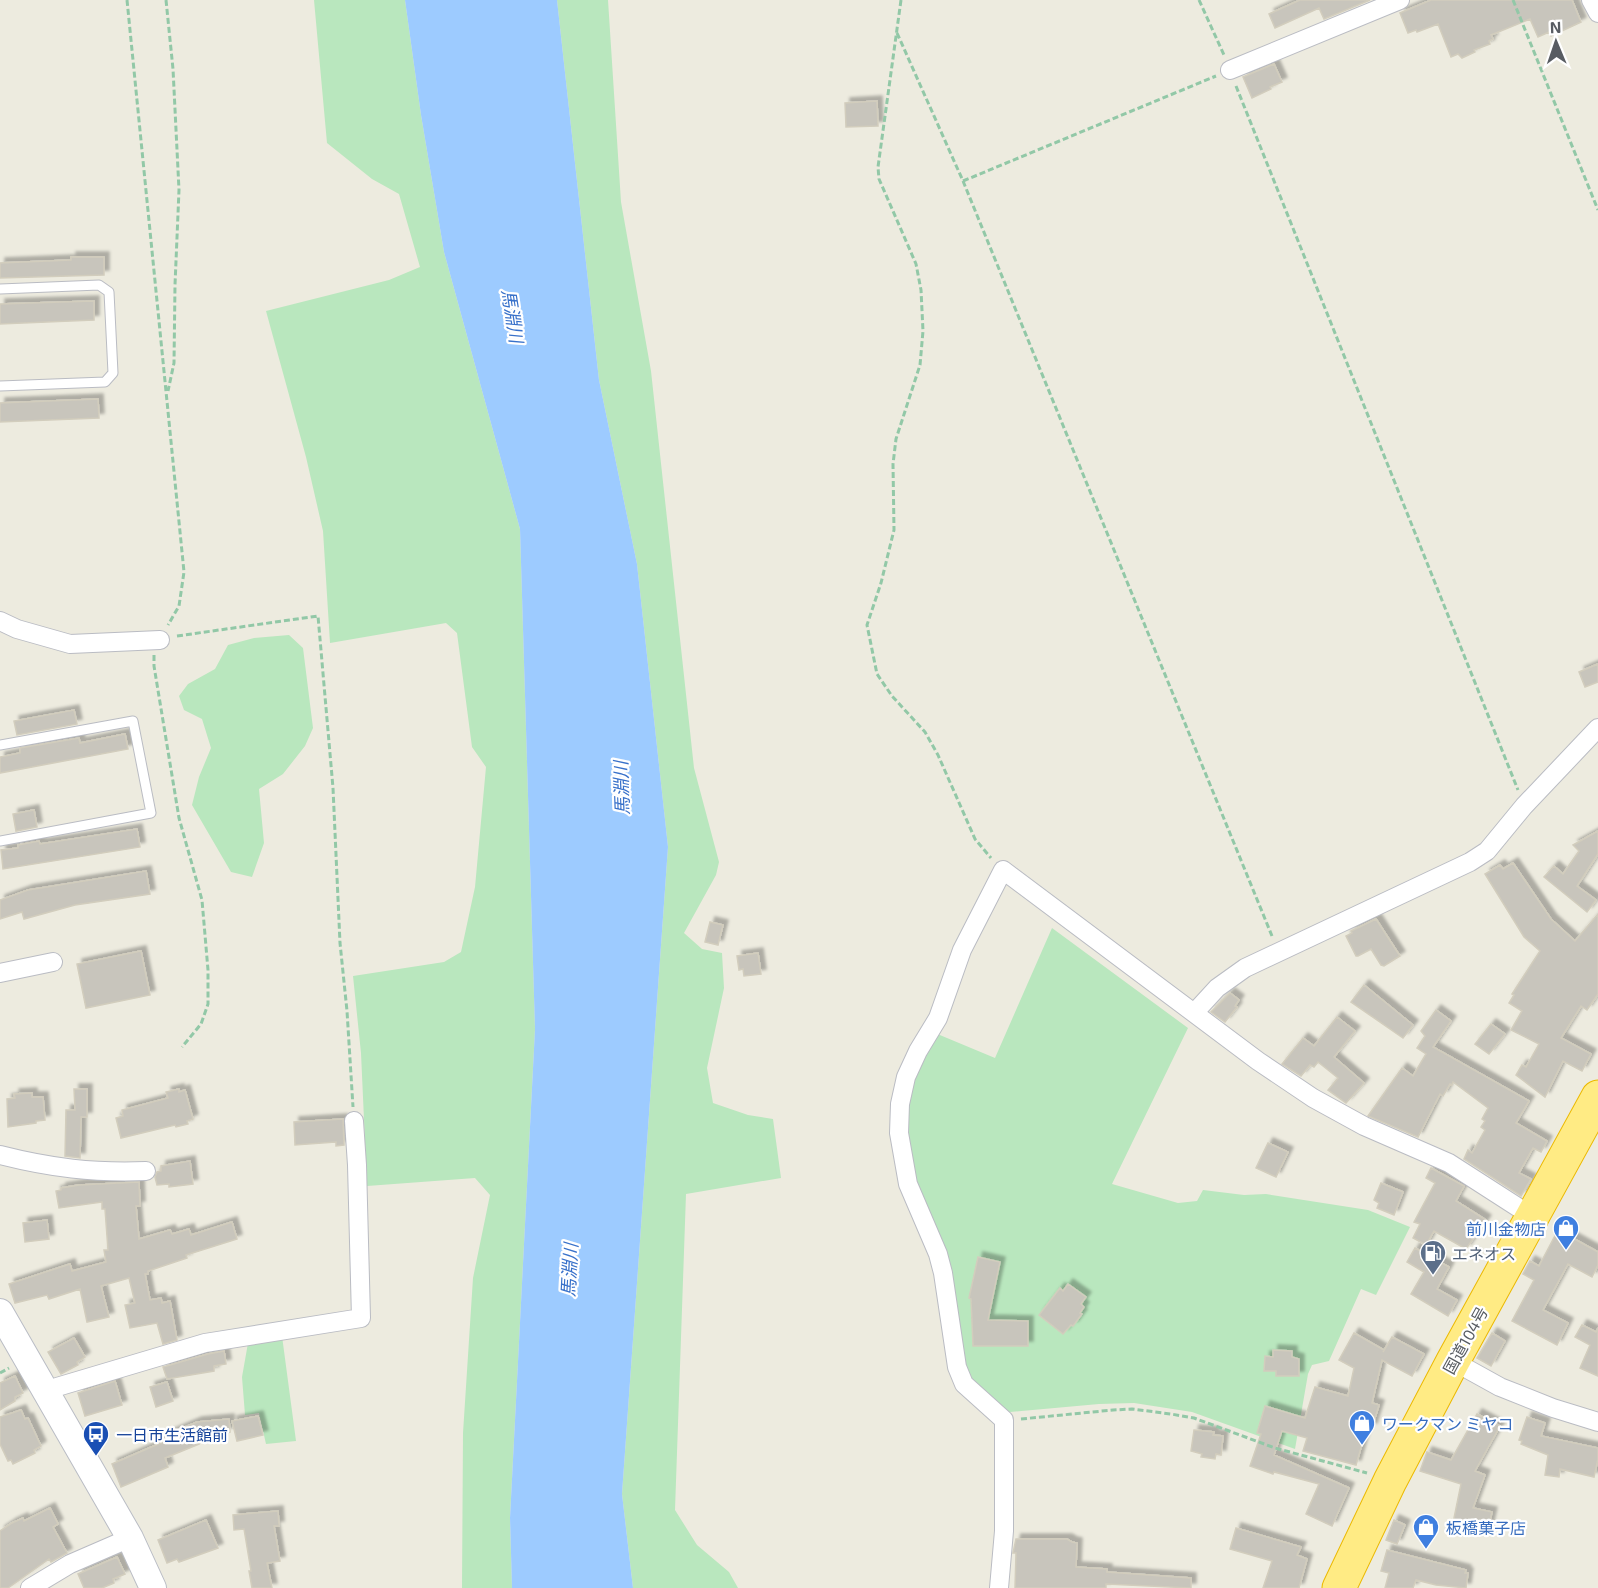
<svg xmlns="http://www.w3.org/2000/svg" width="1598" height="1588" font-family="'Exo 2','Noto Sans JP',sans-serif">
<defs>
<filter id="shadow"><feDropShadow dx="5" dy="-5" stdDeviation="1.5" flood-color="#0004"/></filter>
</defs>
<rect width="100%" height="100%" fill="#edebdf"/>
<path fill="#b9e7be" d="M314,0H405L421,115L444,252L520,529L535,1029L510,1518L512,1588H462L463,1433L473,1278L490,1195L475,1178L367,1186L361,1053L353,976L444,962L461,952L475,887L486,767L472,747L457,633L446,623L330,643L323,531L306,457L266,311L389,280L420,267L399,194L372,179L327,143Z
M557,0H608L621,202L651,371L694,768L719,862L716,875L684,933L702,949L722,953L724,988L707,1068L713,1103L748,1115L773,1119L781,1178L686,1194L675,1510L697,1545L729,1572L738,1588H633L622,1494L668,847L637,564L599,380Z
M289,635L303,648L313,728L305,746L283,774L259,789L264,843L252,877L231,872L192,805L199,777L211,748L202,719L184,710L179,696L188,684L215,669L228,645L254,638Z
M1052,928L1188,1028L1112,1184L1178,1203L1197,1201L1203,1190L1244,1195L1266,1194L1368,1210L1410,1227L1376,1295L1361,1289L1329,1361L1312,1365L1308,1374L1295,1449L1192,1412L1134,1403L1099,1404L1010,1412C990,1404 974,1385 965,1365L918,1187L906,1130L909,1102L914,1078L935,1033L995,1058Z
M282,1336L296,1441L266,1444L259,1413L245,1415L242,1377L248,1343Z"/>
<path fill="#9dcbff" d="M405,0H557L599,380L637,564L668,847L622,1494L633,1588H512L510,1518L535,1029L520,529L444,252L421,115Z"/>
<path fill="#c8c5bc" stroke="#d2cdbd" stroke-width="1.5" filter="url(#shadow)" d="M1300,0H1370L1324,19L1319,8L1275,28L1269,14Z
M1431,0H1572L1581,22L1551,36L1549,32L1538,37L1530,19L1491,35L1493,39L1489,41L1490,44L1474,50L1475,52L1462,58L1458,54L1451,57L1438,24L1417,32L1416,30L1408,33L1400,13Z
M1274,64L1282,82L1270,87L1271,89L1252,98L1243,77Z
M877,101L878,126L846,127L845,103Z
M71,257H104V275L0,278V263L71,260Z
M94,301V320L0,324V304Z
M98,399L99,418L0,422V403Z
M1598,664V682L1585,687L1579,672Z
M74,710L77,724L17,735L14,721Z
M125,734L128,749L0,773V757L20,753V748L79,738L80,743Z
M34,810L37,827L16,831L13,814Z
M137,829L140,847L3,869L1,850L18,848V845L39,841L40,844Z
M1598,831V854L1577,886L1596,900L1587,912L1544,877L1554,866L1563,874L1579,851L1573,845Z
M1513,863L1551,919L1575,941L1598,914V994L1587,1010L1581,1006L1561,1038L1591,1054L1582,1071L1563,1061L1545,1097L1516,1075L1522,1065L1526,1067L1539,1044L1511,1030L1522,1011L1509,1003L1514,995L1512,994L1540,951L1524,937L1485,874L1500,865L1503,869Z
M146,871L150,894L75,905L24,919L22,912L0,919V900L28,890Z
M1376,919L1400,956L1384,966L1381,965L1371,949L1358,956H1356L1346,936L1352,933L1351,931Z
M710,922L723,925L718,945L705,942Z
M141,951L150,995L86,1008L77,964Z
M758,953L761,974L744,976L743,969L739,970L737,956Z
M1364,985L1413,1025L1403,1038L1351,1002Z
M1230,993L1239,1000L1235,1006L1237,1007L1225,1022L1211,1012Z
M1436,1010L1451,1021L1433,1047L1529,1101L1516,1123L1547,1141L1541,1152L1533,1148L1519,1173L1531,1179L1521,1196L1464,1159L1468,1150L1472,1153L1485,1130L1481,1127L1485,1121L1482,1119L1488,1108L1453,1082L1452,1085L1450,1084L1443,1096L1440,1094L1418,1137L1368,1116L1402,1068L1413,1076L1426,1054L1417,1048L1425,1036L1421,1031Z
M1337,1017L1355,1031L1334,1057L1364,1083L1346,1103L1328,1090L1338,1078L1318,1062L1314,1067L1310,1065L1301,1076L1282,1064L1303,1038L1314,1046Z
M1491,1024L1505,1034L1489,1054L1475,1044Z
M74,1089H87V1117H81L80,1158L65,1156L66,1110H75Z
M179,1089V1092L185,1090L193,1119L187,1121L188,1124L176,1127L175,1125L121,1138L116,1118L123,1116L122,1110L168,1098L166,1092Z
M32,1093V1097H43L45,1120L36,1121V1123L8,1127L7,1099L15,1098L14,1094Z
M343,1119L344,1145L336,1146V1142L295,1145L294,1122Z
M1268,1143L1288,1152L1276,1177L1256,1168Z
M190,1161L193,1184L169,1187V1184L157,1185L155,1177L157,1172L161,1171V1166Z
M1431,1168L1464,1186L1456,1201L1486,1220L1466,1249L1434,1231L1426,1245L1413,1238L1420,1224L1414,1222L1435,1183L1426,1178Z
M139,1182L140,1206H136L139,1239L170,1230L172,1234L189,1229L191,1235L232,1222L237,1239L186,1255L187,1258L148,1271V1274H145L150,1300L161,1298L162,1303L170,1301L177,1340L163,1344L157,1323L130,1328L125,1305L135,1303L129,1278L101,1286L109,1317L87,1322L80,1289L49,1299L47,1295L15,1303L9,1284L70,1264L72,1271L106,1262L104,1250H108L105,1209H102V1202L59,1208L56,1191L61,1190V1188L79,1185Z
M1381,1183L1403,1192L1394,1215L1377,1208L1379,1203L1374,1200Z
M47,1220L49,1239L25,1242L23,1223Z
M1558,1230L1598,1252V1265L1592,1277L1568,1264L1543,1310L1568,1323L1557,1345L1512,1321L1534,1280L1523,1274L1530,1261L1539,1266Z
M1415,1248L1449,1267L1437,1289L1457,1300L1448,1316L1411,1294L1424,1272L1407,1262Z
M978,1257L1000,1262L988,1320L1028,1321V1346H973L971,1299L969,1298Z
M1068,1284L1086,1297L1081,1304L1084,1307L1080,1313L1082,1314L1073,1326L1071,1325L1063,1334L1039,1315L1060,1288L1063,1291Z
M1582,1325L1596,1332L1598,1328V1376L1580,1368L1590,1345L1575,1337Z
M1354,1333L1384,1350L1383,1352L1392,1337L1424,1354L1412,1376L1382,1360L1372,1403L1379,1405L1372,1428L1367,1427L1356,1465L1303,1451L1307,1438L1282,1431L1274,1455L1349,1488L1332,1526L1306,1514L1319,1484L1274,1472L1273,1474L1250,1466L1261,1434L1257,1433L1265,1406L1305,1418L1315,1387L1348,1396L1354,1368L1339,1360Z
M1492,1333L1505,1341L1491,1366L1477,1358Z
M74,1338L85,1357L77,1362L78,1365L61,1374L48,1352Z
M1273,1350L1292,1351V1357L1299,1359V1376H1276V1371H1264L1265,1356L1273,1357Z
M224,1351L226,1364L214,1366V1371L167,1379L163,1367L208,1354Z
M15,1376L23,1393L15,1397V1401L0,1410V1383Z
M115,1381L122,1405L85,1416L78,1393Z
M167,1382L173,1401L156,1407L150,1387Z
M21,1410L25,1419L28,1418L41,1446L34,1450L35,1453L13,1464L11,1460L8,1461L0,1444V1417Z
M1477,1414L1500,1426L1475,1471L1485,1475L1473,1508L1492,1512L1488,1530L1453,1523L1461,1484L1420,1471L1427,1452L1451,1460Z
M258,1416L263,1435L237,1441L232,1421Z
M1527,1417L1545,1423L1541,1436L1598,1448V1459L1594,1477L1560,1469L1559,1477L1545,1475L1548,1455L1521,1444L1522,1441L1519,1440Z
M229,1419L230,1432L195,1435L199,1444L165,1458L168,1467L121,1487L112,1464L163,1442L161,1437L197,1422Z
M1194,1430L1214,1432L1213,1435L1223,1436L1221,1455L1216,1454L1215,1459L1201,1457L1202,1454L1191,1451Z
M50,1508L58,1524L53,1527L67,1553L51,1562L49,1559L8,1588H0V1531L12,1523L23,1518L24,1521Z
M278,1511L279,1526H274L280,1561L267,1563L272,1588H252L249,1571H251L244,1529L234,1530L233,1515Z
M206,1520L218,1548L179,1562L177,1559L167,1563L158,1540Z
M1394,1520L1405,1525L1397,1544L1386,1540Z
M1236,1528L1301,1547L1297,1555L1307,1559L1299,1588H1263L1272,1561L1230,1549Z
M1016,1539H1067L1072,1542L1077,1543L1076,1567L1107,1569V1572L1191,1578V1588L1106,1584V1588H1015L1016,1553H1013Z
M1387,1550L1466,1570L1465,1573H1468L1466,1588L1436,1585L1416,1580L1413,1588H1385L1389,1573L1381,1571Z
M117,1557L125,1574L113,1579L114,1583L102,1588H84L78,1574Z"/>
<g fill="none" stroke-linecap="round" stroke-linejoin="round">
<g stroke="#babcc3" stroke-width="11">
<path id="lane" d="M0,289L99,285L109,292L113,373L105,382L0,386
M0,745L133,721L151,813L0,841"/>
</g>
<g stroke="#babcc3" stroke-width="20">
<path id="street" d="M1591,0L1598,13
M1230,70L1400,0
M0,621L17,629L70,644L160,640
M0,973L53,962
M1195,1012L1217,988L1245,968L1470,862L1487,851L1524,806L1598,728
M0,1155C51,1168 93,1173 146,1171
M1453,1361L1500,1387L1553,1408L1598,1422
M46,1392L57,1387L205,1343L361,1318L357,1165L354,1121
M30,1588L70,1564L130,1538
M999,1588L1004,1531V1420L964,1384L957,1367L943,1273L938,1254L908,1184L899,1133L900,1104L906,1077L918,1051L938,1018L962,950L1003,870L1258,1061L1313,1098L1364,1126L1449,1163L1533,1217"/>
</g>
<g stroke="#babdc5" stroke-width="28">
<path id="secondary" d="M0,1312L130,1538L153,1588"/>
</g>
<g stroke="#ecb900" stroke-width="35">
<path id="highway" d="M1339,1588L1390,1481L1453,1361L1598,1097"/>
</g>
<path stroke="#92c8a7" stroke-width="3" stroke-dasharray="6 3" stroke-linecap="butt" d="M127,0L184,572L179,606L168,625
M166,0L173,69L179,190L175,285L174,363L168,391
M901,0L878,167L879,179L916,264L921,290L923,331L920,365L896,439L893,464L894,530L881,583L867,625L877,674L892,696L925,732L938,755L975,839L991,858
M1199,0L1224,55
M1513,0L1598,210
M897,33L963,181L1272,936
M1236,86L1518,790
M963,181L1216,76
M177,636L318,616L333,788L340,943L347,1011L353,1107
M154,655V666L179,818L202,900L208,970V1004L201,1024L182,1047
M0,1373L9,1368
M1021,1419L1113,1410L1132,1409L1171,1414L1194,1418L1275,1448L1367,1473"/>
<use href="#lane" stroke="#fff" stroke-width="9"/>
<use href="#street" stroke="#fff" stroke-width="18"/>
<use href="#secondary" stroke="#fff" stroke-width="26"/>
<use href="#highway" stroke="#ffeb84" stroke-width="33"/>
</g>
<defs>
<g id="shop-pin" transform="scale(1.35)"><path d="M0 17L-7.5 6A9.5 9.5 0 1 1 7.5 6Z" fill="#3f7fe0" stroke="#fff"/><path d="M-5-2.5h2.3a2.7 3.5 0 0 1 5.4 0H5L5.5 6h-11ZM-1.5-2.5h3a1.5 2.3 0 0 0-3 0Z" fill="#fff"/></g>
<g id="fuel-pin" transform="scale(1.35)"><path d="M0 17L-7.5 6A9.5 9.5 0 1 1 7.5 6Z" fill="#5c6f8a" stroke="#fff"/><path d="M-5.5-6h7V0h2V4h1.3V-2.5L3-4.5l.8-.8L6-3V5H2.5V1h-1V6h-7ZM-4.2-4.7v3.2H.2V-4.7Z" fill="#fff"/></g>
<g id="bus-pin" transform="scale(1.35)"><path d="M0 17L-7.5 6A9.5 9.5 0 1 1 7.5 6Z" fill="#1a4fb4" stroke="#fff"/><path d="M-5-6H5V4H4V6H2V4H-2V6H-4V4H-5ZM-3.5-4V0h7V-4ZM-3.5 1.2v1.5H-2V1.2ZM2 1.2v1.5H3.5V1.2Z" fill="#fff"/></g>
</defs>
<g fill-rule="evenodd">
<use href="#shop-pin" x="1566" y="1228"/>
<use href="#fuel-pin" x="1433" y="1253"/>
<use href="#shop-pin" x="1362" y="1423"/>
<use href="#bus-pin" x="96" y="1434"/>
<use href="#shop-pin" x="1426" y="1527"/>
</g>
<g text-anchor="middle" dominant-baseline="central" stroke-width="4.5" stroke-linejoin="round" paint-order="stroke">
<g font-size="16" fill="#366cbe" stroke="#fff" text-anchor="start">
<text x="1546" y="1228" text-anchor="end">前川金物店</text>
<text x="1382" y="1423">ワークマン ミヤコ</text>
<text x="1446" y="1527">板橋菓子店</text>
</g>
<g font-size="16" fill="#4e5e75" stroke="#fff" text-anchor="start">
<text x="1452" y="1253">エネオス</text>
</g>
<g font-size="16" fill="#585c62" stroke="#fff">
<text transform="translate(1465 1340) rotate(-61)">国道104号</text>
</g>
<g font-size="16" fill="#164399" stroke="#fff" text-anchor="start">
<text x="116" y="1434">一日市生活館前</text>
</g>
<g font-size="18" font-style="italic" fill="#3871ca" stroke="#fff">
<text transform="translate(513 316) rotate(81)">馬淵川</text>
<text transform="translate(621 788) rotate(-92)">馬淵川</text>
<text transform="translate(569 1270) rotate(-87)">馬淵川</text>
</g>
</g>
<g transform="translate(1556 42) rotate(358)" stroke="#ffffff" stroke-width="4.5" paint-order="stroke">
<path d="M0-4.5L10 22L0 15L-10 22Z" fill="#585c62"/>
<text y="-9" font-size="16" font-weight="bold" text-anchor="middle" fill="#585c62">N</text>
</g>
</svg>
